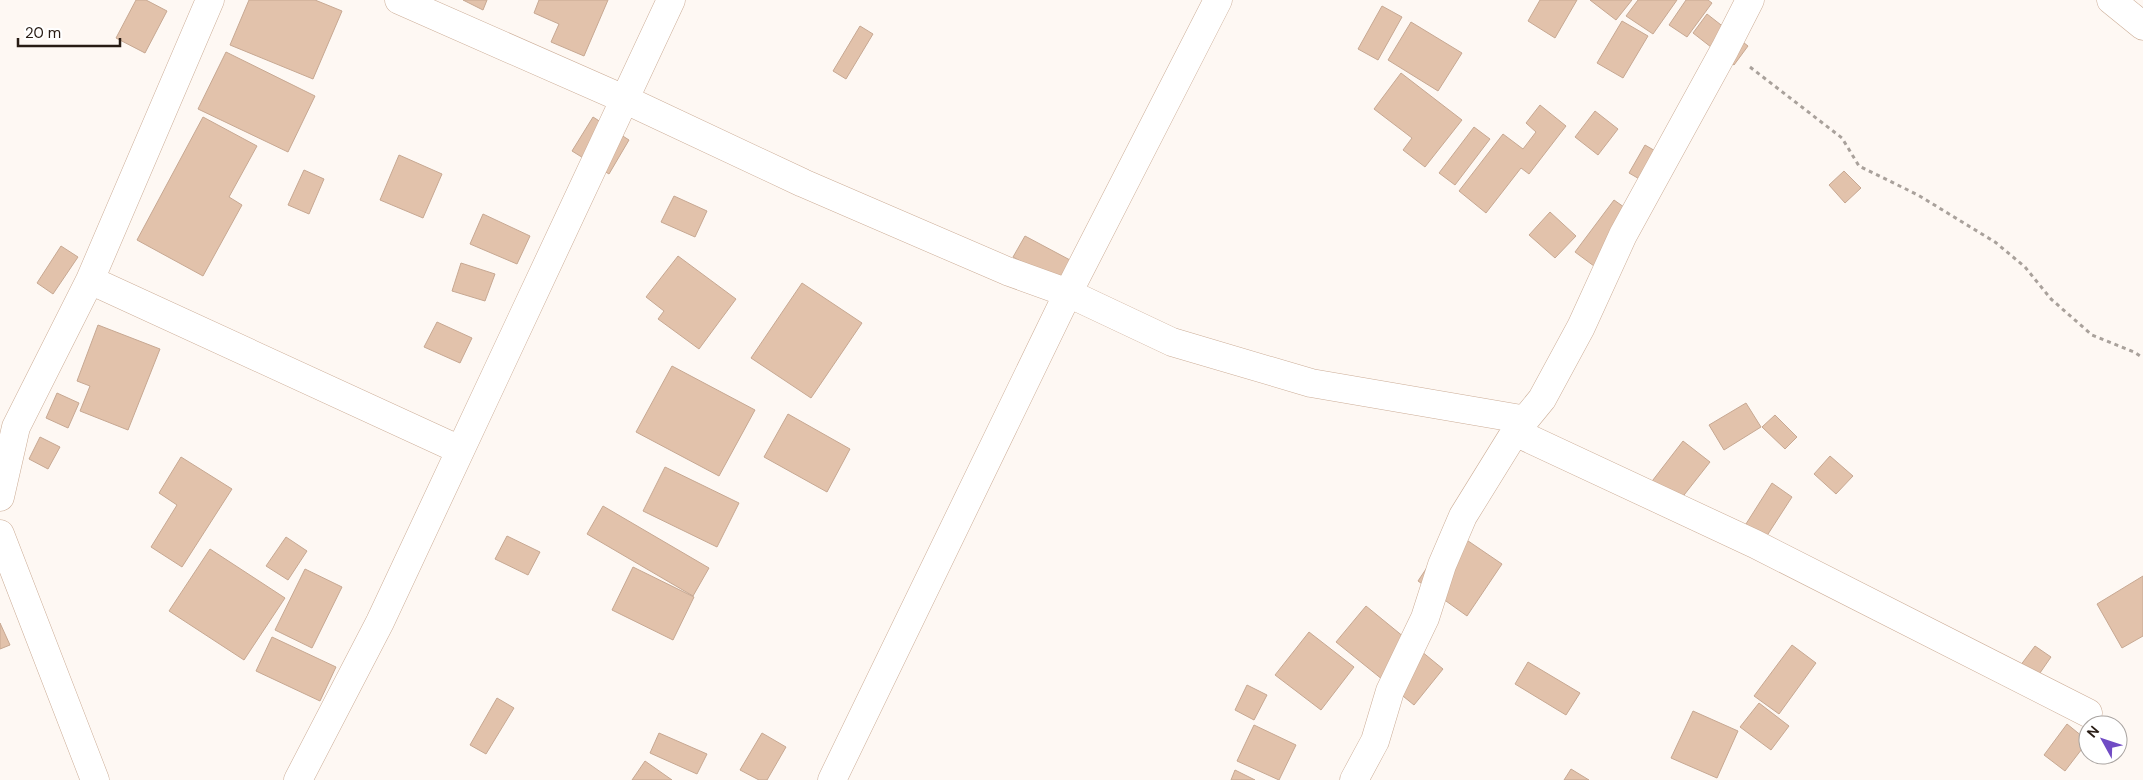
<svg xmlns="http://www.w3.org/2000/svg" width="2143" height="780" font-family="'DM Sans',sans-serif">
<rect width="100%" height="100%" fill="#fef8f3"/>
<path fill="#e2c2ab" stroke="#c7a892" d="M136,0H146L167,11L145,53L116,38Z
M249,0H315L342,11L313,79L230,45Z
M463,0H487L483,10Z
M539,0H608L584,56L551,42L559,24L534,13Z
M1540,0H1577L1555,38L1528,21Z
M1590,0H1632L1616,20Z
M1638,0H1677L1653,34L1626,16Z
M1686,0H1708L1712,3L1687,37L1669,25Z
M1382,6L1402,17L1378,60L1358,49Z
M1707,14L1748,46L1734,65L1693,33Z
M1622,21L1648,36L1623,78L1597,63Z
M1411,22L1462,53L1438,91L1388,60Z
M860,26L873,34L846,79L833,71Z
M226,52L315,96L288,152L198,109Z
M1401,73L1462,120L1425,167L1403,150L1412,138L1374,109Z
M1540,105L1566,126L1529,174L1521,168L1486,213L1459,191L1503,134L1523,149L1536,132L1526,123Z
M1595,111L1618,129L1598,155L1575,137Z
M203,117L257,146L229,197L242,205L203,276L137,240Z
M593,117L629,140L609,174L572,151Z
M1474,127L1490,139L1455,185L1439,173Z
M1645,145L1664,156L1648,184L1629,173Z
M399,155L442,174L423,218L380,200Z
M304,170L324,179L309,214L288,205Z
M1844,171L1861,188L1845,203L1829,185Z
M674,196L707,211L695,237L661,222Z
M1614,200L1638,217L1598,269L1575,252Z
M1550,212L1576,236L1555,258L1529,235Z
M483,214L530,236L517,264L470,244Z
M1025,236L1070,260L1059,282L1013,257Z
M61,246L78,257L53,294L37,283Z
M678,256L736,299L699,349L658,319L664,311L646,297Z
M461,263L495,274L485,301L452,291Z
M802,283L862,323L811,398L751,358Z
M437,322L472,338L460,363L424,347Z
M98,325L160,349L128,430L80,411L90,386L77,381Z
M672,366L755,410L719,476L636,432Z
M57,393L79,403L68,428L46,418Z
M1746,403L1761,427L1724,450L1709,425Z
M788,414L850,449L827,492L764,457Z
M1775,415L1797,437L1785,449L1762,427Z
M40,437L60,447L48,469L29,459Z
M1683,441L1710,462L1673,509L1646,489Z
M1830,456L1853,476L1836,494L1814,474Z
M181,457L232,489L182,567L151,547L177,505L159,493Z
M665,467L739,503L717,547L643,511Z
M1772,483L1792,497L1759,548L1739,535Z
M603,506L709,568L693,596L587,534Z
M1452,530L1502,564L1467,616L1418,581Z
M507,536L540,552L528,575L495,559Z
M286,537L307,551L288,580L266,566Z
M210,549L285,598L244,660L169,611Z
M633,567L694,597L673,640L612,610Z
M305,569L342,587L312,648L275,630Z
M2143,576V636L2122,648L2097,604Z
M1366,606L1443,669L1414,705L1336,642Z
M0,623L10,645L0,649Z
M1309,632L1354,667L1321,710L1275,675Z
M272,637L336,667L320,701L256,671Z
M1792,645L1816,663L1779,714L1754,696Z
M2035,646L2051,657L2033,683L2017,670Z
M1528,662L1580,693L1566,715L1515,684Z
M1247,685L1267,695L1254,720L1235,710Z
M497,698L514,708L486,754L470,745Z
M1759,703L1789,726L1771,750L1740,727Z
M1693,711L1738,731L1717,778L1671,758Z
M2067,724L2088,741L2065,771L2044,755Z
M1254,725L1296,745L1279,780L1237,761Z
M659,733L707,754L697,774L650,753Z
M762,733L786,747L767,780H759L740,770Z
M645,761L672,780H632Z
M1571,769L1589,780H1564Z
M1235,770L1255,780H1231Z"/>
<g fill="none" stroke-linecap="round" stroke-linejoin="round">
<g stroke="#ccad97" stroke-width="29">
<path id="minor" d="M399,0L624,99L803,183L1007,271L1068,293L1172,342L1311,383L1521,419L1515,432L1755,544L2088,713
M2111,0L2143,26
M90,280L460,450
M0,497L16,427L90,280L210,0
M0,534L95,780
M298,780L380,622L671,0
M832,780L1068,293L1218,0
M1354,780L1375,741L1390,691L1425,618L1442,565L1463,516L1515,432L1542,399L1581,327L1623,235L1725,49L1750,0"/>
</g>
<path stroke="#a9a19b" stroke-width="3" stroke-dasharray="4 4" stroke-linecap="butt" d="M1750,67L1842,138L1859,166L1918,195L1995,242L2025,267L2051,299L2092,335L2134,352L2143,358"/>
<use href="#minor" stroke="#fff" stroke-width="28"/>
</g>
<g transform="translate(2103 740) rotate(310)"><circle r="24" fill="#ffffff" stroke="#a9a4a1"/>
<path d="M0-4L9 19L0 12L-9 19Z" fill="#704bc4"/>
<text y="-8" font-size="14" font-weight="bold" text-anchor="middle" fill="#281c14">N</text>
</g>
<path d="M18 38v8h102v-8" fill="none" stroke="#281c14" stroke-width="2.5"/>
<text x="25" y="38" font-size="15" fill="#281c14" stroke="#ffffff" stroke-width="4" paint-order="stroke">20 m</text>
</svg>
